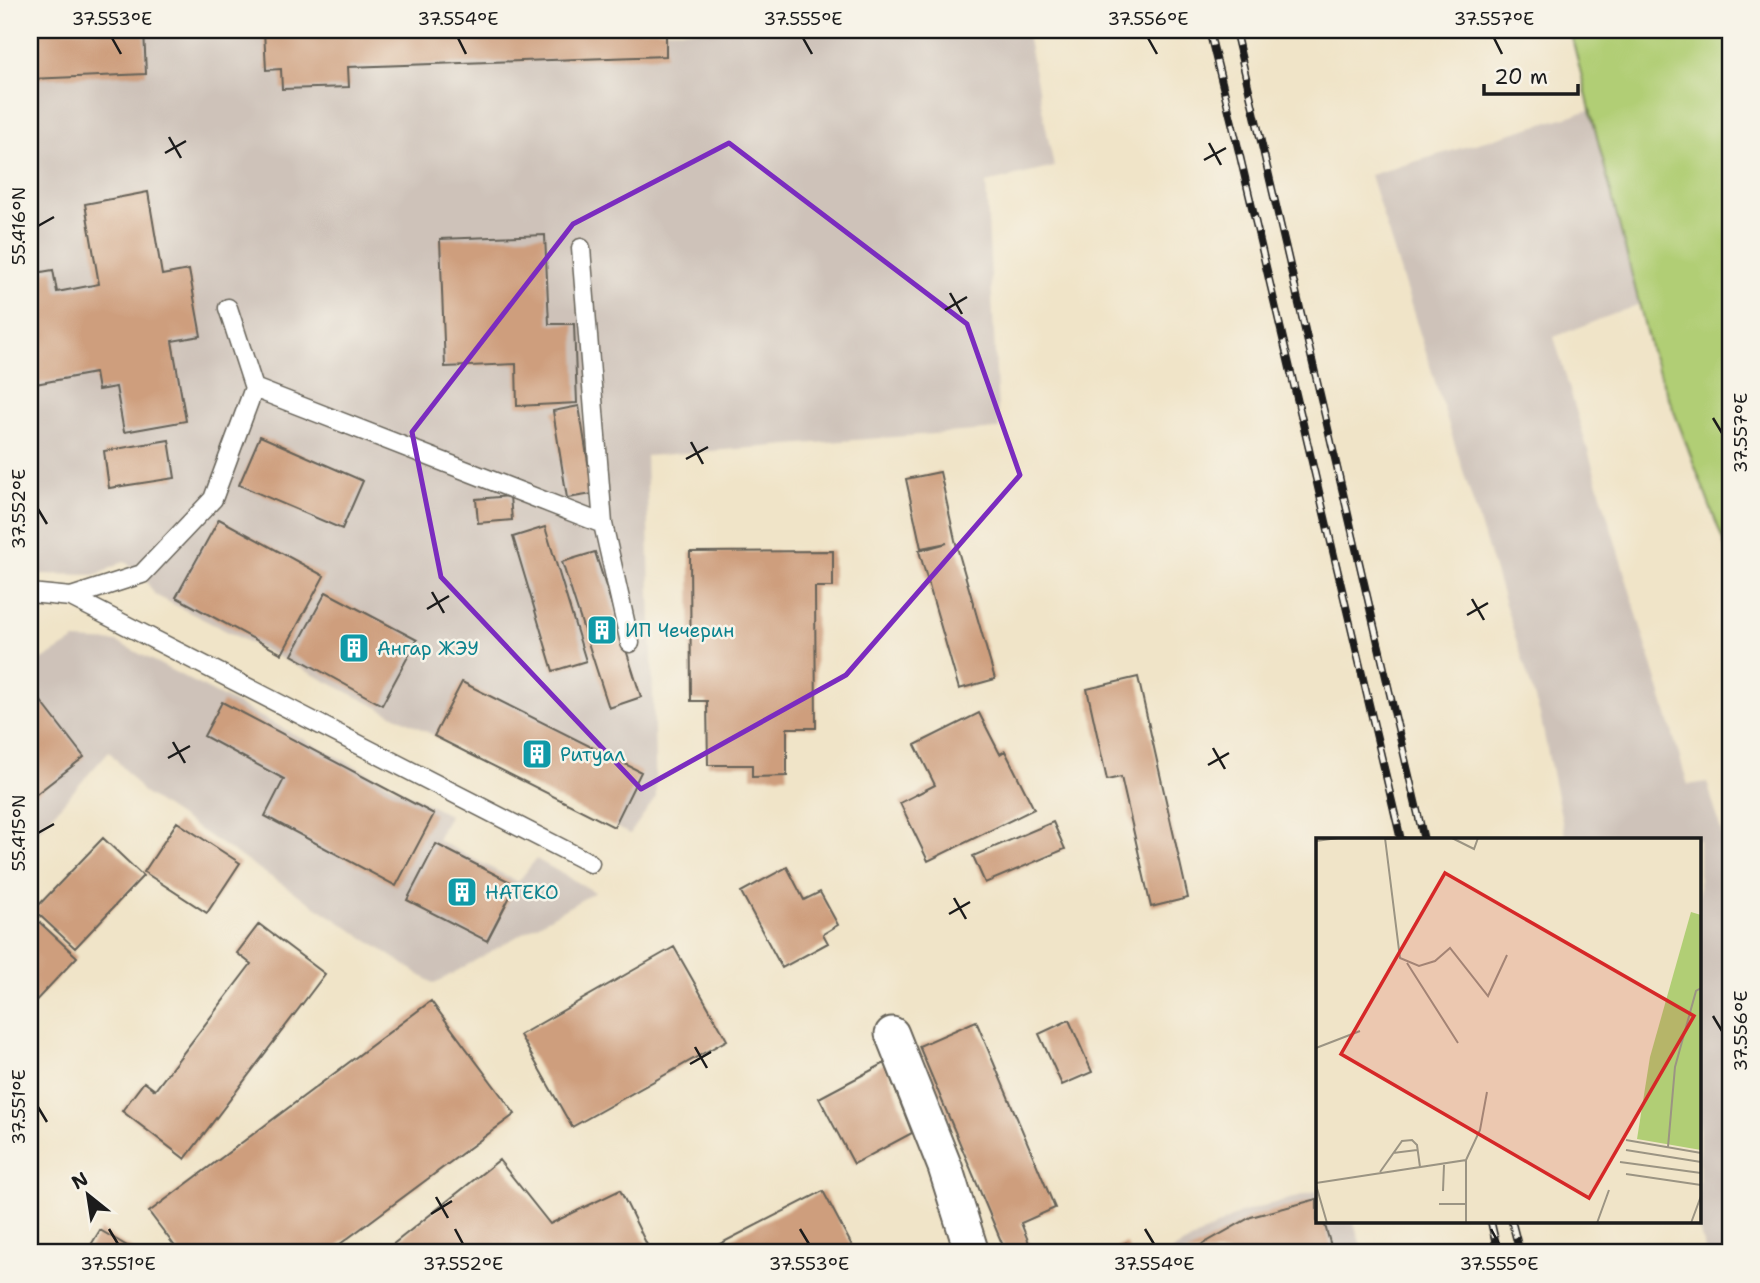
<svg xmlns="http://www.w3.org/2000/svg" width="1760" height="1283" font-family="'Shantell Sans',sans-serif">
<rect width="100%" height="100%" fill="#f7f3e8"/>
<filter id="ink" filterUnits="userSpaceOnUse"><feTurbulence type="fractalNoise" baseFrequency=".0143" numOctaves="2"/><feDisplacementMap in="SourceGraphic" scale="14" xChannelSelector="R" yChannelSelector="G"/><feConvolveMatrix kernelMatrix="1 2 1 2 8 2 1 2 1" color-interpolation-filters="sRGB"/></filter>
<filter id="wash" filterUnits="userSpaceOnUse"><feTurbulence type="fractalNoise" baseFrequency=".00686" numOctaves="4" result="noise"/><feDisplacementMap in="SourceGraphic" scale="28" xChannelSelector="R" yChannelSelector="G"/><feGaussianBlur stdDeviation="1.57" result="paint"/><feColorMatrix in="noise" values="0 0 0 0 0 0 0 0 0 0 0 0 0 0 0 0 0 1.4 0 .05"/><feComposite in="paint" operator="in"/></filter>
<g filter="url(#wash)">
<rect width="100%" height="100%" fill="#f0e4c8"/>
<path fill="#cec2b9" d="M30,30H1026L1054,167L986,183L999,429L646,456L656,797L630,834L155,595L142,575L124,561L98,575L34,574L30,567Z
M1590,110L1640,304L1554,337L1688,785L1707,782L1730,863V1253H1706L1697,1222H1699V840H1566L1540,715L1370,175Z
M75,640L117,642L449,815L437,840L518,882L536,859L595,892L434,984L145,794L109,751L30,840V647L41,661Z
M1317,1191V1222H1354L1363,1253H1168L1240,1213Z"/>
<path fill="#b1ce75" stroke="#667548" stroke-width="2" d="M1570,30H1730V559L1651,351Z"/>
<g id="blocks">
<path fill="#ce9e7d" d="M30,30H144L146,74L30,79Z
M264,30H666V56L348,67L349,87L282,89L281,69L266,70Z
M148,192L162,275L189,270L201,336L172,341L186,421L124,432L116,387L98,390L95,373L30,385V274L53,270L57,292L99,284L85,204Z
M545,235L549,324H574L577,403L517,406L516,364L445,367L440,239Z
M579,406L593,494L567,498L553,411Z
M260,436L363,481L342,529L239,485Z
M169,440L175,478L109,488L104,451Z
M940,472L955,540L995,679L959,689L919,551L947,543L921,548L906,479Z
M510,496L512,520L478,523L476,499Z
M219,519L324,576L282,654L176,597Z
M545,527L586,661L553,671L513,537Z
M833,551V587H815L816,728H787V776L752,777V765H708L707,701H691L690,552Z
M595,552L641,697L609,708L562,562Z
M326,592L417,640L382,705L292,655Z
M1138,677L1188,898L1151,907L1121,777L1107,780L1087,689Z
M462,682L641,772L614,827L434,736Z
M30,687L84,757L35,795L30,788Z
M222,702L434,814L396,886L265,816L284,779L204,736Z
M979,713L1000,754L1005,751L1034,809L928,861L900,803L935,785L915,745Z
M177,822L240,863L207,913L144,872Z
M1053,822L1065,849L985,883L973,856Z
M103,838L143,876L75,948L34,910Z
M436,844L516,885L487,941L407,900Z
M787,867L804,900L820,892L838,925L823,934L828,943L782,968L741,892Z
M36,919L77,957L30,1007V925Z
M259,924L325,974L185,1159L122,1111L144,1082L155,1090L251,964L237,953Z
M674,947L727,1040L572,1127L520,1035Z
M431,1001L515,1114L328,1253H180L149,1212Z
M1069,1020L1092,1072L1062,1085L1039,1034Z
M976,1021L1055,1208L1021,1223L1033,1253H1006L919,1046Z
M885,1063L912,1133L854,1164L819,1098Z
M499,1160L550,1224L620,1190L651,1253H382Z
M823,1191L856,1253H715L712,1248Z
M1317,1199V1222H1324L1333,1253H1187L1251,1217Z
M100,1230L139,1253H86Z
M1126,1243L1131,1253H1107Z"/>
</g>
</g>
<g filter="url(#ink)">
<use href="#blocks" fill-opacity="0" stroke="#666258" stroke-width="2"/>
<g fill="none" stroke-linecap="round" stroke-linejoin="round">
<g stroke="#666258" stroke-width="21">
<path id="service" d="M228,308L254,388
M603,524L630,643
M30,593L71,597L142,574L213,499L254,388L603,524L581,248
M71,597L590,863"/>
</g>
<g stroke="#666258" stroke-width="37">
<path id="minor" d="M892,1034L945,1167L972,1253"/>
</g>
<use href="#service" stroke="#fff" stroke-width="18"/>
<use href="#minor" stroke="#fff" stroke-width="33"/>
<g stroke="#1c1c1c" stroke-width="8">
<path id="rail" d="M1209,30L1235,135L1401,840
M1235,30L1424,840
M1491,1222L1498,1253
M1512,1222L1520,1253"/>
</g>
<use href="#rail" stroke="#f7f3e8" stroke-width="5" stroke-dasharray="16" stroke-linecap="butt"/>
</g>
</g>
<path fill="none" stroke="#7b2cbf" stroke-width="5" stroke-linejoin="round" d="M729,143L967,324L1020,475L846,675L641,789L441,577L412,432L573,224Z"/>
<path fill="none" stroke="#1c1c1c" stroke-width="2.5" d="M112,38L121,54M458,38L466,54M803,38L812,54M1148,38L1157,54M1494,38L1502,54M169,137L181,158M1209,143L1221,165M165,153L186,141M1204,160L1226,148M38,226L54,217M950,293L962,314M945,310L967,297M1713,418L1722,433M691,442L703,464M686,459L708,447M38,509L47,524M432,592L444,613M1472,599L1484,620M427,609L449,596M1467,615L1488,603M173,742L185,763M1213,748L1225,769M168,758L190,746M1208,765L1229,753M38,833L54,824M954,898L966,919M949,914L970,902M1713,1016L1722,1031M695,1047L707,1068M690,1064L711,1052M38,1107L47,1122M436,1197L448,1218M431,1214L452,1201M109,1229L118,1244M455,1229L463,1244M800,1229L809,1244M1145,1229L1154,1244M1491,1229L1499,1244"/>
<defs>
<g id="building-square" transform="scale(1.575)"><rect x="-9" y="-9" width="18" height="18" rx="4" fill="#0f9aa8" stroke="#f7f3e8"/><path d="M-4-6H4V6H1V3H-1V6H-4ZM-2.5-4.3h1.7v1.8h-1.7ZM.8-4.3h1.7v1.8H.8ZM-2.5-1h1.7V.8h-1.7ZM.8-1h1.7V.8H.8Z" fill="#fff"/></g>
</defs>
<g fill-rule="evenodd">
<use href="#building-square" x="602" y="630"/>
<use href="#building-square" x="354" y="648"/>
<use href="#building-square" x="537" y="754"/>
<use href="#building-square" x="462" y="892"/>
</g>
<g text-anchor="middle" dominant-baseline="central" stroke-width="5" stroke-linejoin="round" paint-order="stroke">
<g font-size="19" fill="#0d838f" stroke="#f7f3e8" text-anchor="start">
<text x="625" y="630">ИП Чечерин</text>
<text x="377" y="648">Ангар ЖЭУ</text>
<text x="560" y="754">Ритуал</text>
<text x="485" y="892">НАТЕКО</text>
</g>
</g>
<g transform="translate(1316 838)">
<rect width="385" height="385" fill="#f0e4c8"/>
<path d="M375,74L385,77V312L321,301L334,219Z" fill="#b1ce75"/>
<path fill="none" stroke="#9b9483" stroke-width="2" d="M69,0L84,120L103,128L119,123L134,110L172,158L191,117M136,0L158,11L162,0M69,1L93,0M0,3L22,0M91,125L142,205M0,210L44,193M310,302L385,315M352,309L359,229L380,153L385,150M310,312L385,324M77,315L101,312M304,324L385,335M64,334L86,303L96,302L101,307L104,329M310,336L385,347M0,345L150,322L164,292L171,254M0,347L11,385M127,353L128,327M123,366H150M150,385V322M281,385L293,352M375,385L385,358"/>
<path fill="#d62828" fill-opacity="0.15" stroke="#d62828" stroke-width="3.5" d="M129,35L378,178L273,360L25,216Z"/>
<rect width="385" height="385" fill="none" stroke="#1c1c1c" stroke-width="3.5"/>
</g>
<rect width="1760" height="1283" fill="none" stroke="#f7f3e8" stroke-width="77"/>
<g transform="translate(88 1195) rotate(330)" stroke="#f7f3e8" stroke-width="5" paint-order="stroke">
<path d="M0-5L12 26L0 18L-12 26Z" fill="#1c1c1c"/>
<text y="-10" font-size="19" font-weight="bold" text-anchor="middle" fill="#1c1c1c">N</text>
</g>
<path d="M1484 84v10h94v-10" fill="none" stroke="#1c1c1c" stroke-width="3.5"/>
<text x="1494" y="84" font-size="21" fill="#1c1c1c" stroke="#f7f3e8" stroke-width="5" paint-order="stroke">20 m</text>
<rect x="38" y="38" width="1684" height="1206" fill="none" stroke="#1c1c1c" stroke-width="2.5"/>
<g font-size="18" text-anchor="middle" fill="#1c1c1c">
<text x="112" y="25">37.553°E</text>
<text x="458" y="25">37.554°E</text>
<text x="803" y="25">37.555°E</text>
<text x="1148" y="25">37.556°E</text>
<text x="1494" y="25">37.557°E</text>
<text transform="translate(19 226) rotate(-90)" y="6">55.416°N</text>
<text transform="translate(1741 433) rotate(-90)" y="6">37.557°E</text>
<text transform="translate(19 509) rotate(-90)" y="6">37.552°E</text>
<text transform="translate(19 833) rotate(-90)" y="6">55.415°N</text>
<text transform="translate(1741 1031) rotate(-90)" y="6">37.556°E</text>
<text transform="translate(19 1107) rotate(-90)" y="6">37.551°E</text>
<text x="118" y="1270">37.551°E</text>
<text x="463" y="1270">37.552°E</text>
<text x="809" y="1270">37.553°E</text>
<text x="1154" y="1270">37.554°E</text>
<text x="1499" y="1270">37.555°E</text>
</g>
</svg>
